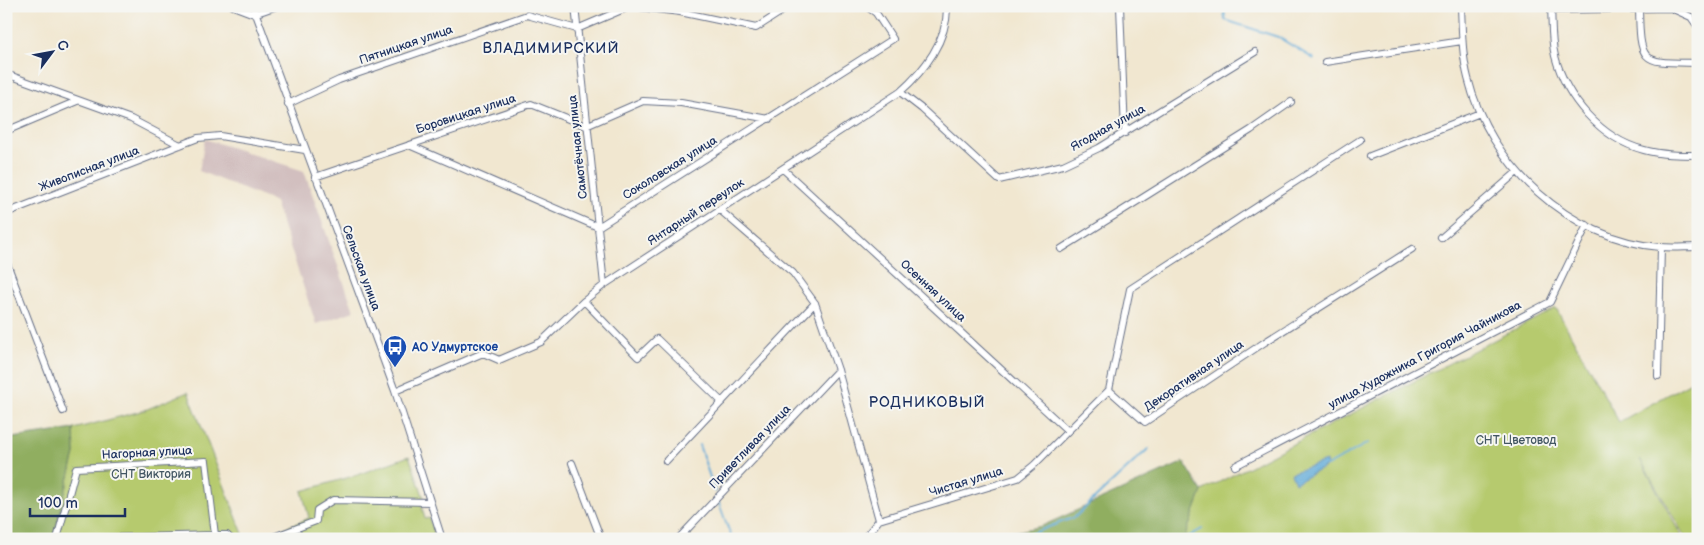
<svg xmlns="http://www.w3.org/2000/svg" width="1704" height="545" font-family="'Balsamiq Sans',sans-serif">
<rect width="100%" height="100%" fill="#f6f6f2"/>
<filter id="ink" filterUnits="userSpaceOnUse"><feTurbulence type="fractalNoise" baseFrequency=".02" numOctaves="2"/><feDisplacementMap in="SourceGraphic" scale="10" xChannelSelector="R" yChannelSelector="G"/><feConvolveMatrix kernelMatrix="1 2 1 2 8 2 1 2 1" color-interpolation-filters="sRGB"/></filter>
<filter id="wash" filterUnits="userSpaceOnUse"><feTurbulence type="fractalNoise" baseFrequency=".0096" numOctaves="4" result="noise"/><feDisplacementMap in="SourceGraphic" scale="20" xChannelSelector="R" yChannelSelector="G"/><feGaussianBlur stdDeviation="1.12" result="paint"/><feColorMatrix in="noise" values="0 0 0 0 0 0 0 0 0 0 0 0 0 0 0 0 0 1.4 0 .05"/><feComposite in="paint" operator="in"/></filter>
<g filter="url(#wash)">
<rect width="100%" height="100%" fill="#f1e7d0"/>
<path fill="#d2bfbf" d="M205,139L304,171L354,311L316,324L275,202L199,171Z"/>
<path fill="#b6ca6e" stroke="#687c66" d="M1556,308L1619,422L1698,378V539H1686L1640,459L1683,539H1184L1202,491Z
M188,392L245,539H33L54,535L75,454L74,429L145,410Z
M409,456L424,498L420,499L425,519L429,518L436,539H258L309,518L302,491L357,475Z"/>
<path fill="#90ae61" stroke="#566e60" d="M74,429L75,454L54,535L33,539H6V439Z
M1184,462L1202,491L1184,539H983L1042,526Z"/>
<path fill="#60aad8" stroke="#3e6c9b" d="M1326,461L1327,466L1295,483L1291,473Z"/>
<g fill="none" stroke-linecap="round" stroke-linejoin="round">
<path stroke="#60aad8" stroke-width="2" d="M1224,6L1225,20L1278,37L1314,59
M699,445L715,492
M1327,466L1368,443
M718,501L732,539
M1017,539L1075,517L1148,449
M1184,539L1202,529"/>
</g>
</g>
<g filter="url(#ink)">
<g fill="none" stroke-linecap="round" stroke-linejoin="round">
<g stroke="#666f86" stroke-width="8">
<path id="minor" d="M233,6L254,14
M253,6L395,391L442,539
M575,6L604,285
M1120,6L1125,133
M1249,6V7
M1461,6C1462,30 1462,55 1468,78C1489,165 1570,240 1660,247C1672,248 1685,247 1698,247
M1551,6C1552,22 1551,41 1555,56C1566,98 1601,139 1644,150C1662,155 1680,155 1698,155
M1639,7C1640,66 1642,62 1698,63
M1551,10L1671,8L1691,17L1698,27
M254,14L277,6
M1325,62L1462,41
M6,74L131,119L180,145
M900,92L922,109L999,180L1063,165L1099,148L1255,52
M288,104L339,80L527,15L577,29L631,6L680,12L756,28L790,6
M6,131L77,101
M409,145L598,227L893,39L876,13L866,6
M1370,156L1480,113
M783,169L1067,430
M315,177L531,104L586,126L643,101L681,103L769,119
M720,210L793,273L815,303L838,370L879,520
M6,213L198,138L220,136L305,150
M1441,238L1517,172
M1061,249L1251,130L1291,102
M6,261L63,411
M1658,376L1661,247
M1109,390L1130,289L1360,140
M1109,390L1145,422L1265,342L1412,249
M395,391L483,353L499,360L541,342L584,301
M722,402L657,339L638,357L584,301L604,285L900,92C924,71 948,40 947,6
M666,461L815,303
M572,463L601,539
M1235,466L1550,302L1587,225
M57,539L76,468L206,461L215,535
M65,539L215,535H227L231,539
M268,539L316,521L317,510L333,500L430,502
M678,539L838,370
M864,539L879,520L1018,478L1034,465L1109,390"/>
</g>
<use href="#minor" stroke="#fff" stroke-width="6"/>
</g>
</g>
<defs>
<g id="bus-pin" transform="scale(1.25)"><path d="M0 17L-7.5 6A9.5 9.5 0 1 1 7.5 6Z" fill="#1a4fb4" stroke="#f6f6f2"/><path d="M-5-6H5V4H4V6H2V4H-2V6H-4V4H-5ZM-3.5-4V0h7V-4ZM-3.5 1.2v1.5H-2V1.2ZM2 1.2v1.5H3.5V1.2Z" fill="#fff"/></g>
</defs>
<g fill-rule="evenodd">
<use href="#bus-pin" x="395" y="347"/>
</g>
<g text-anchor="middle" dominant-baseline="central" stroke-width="4" stroke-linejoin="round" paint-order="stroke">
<g font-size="12" fill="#1b2f5e" stroke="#f6f6f2">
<text transform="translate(406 45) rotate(-19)">Пятницкая улица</text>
<text transform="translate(466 114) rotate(-18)">Боровицкая улица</text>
<text transform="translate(1108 128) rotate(-29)">Ягодная улица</text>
<text transform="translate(578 147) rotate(-96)">Самотёчная улица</text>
<text transform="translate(670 168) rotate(-32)">Соколовская улица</text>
<text transform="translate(89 169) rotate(-21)">Живописная улица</text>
<text transform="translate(696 212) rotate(-33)">Янтарный переулок</text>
<text transform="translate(361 268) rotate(70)">Сельская улица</text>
<text transform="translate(933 291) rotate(43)">Осенняя улица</text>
<text transform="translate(1425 355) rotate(-28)">улица Художника Григория Чайникова</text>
<text transform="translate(1194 376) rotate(-34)">Декоративная улица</text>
<text transform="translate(750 447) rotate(-46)">Приветливая улица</text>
<text transform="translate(147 453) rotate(-3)">Нагорная улица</text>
<text transform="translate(966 482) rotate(-17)">Чистая улица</text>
</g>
<g font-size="12" font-weight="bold" fill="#164399" stroke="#f6f6f2" text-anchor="start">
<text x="412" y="347">АО Удмуртское</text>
</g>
<g font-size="12" fill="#425662" stroke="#f6f6f2">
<text x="1516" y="440">СНТ Цветовод</text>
<text x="151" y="474">СНТ Виктория</text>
</g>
<g font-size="15" letter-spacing="1" fill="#1b2f5e" stroke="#f6f6f2">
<text x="551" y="48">ВЛАДИМИРСКИЙ</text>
<text x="927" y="402">РОДНИКОВЫЙ</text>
</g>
</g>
<rect width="1704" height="545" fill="none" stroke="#f6f6f2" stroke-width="25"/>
<g transform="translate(52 52) rotate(58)" stroke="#f6f6f2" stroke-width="4" paint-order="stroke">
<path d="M0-4L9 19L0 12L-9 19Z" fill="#1b2f5e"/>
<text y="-8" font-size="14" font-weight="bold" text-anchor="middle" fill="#1b2f5e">С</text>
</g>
<path d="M30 508v8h95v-8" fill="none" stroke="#1b2f5e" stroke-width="2.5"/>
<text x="38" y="508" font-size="15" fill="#1b2f5e" stroke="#f6f6f2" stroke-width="4" paint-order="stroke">100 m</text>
</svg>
